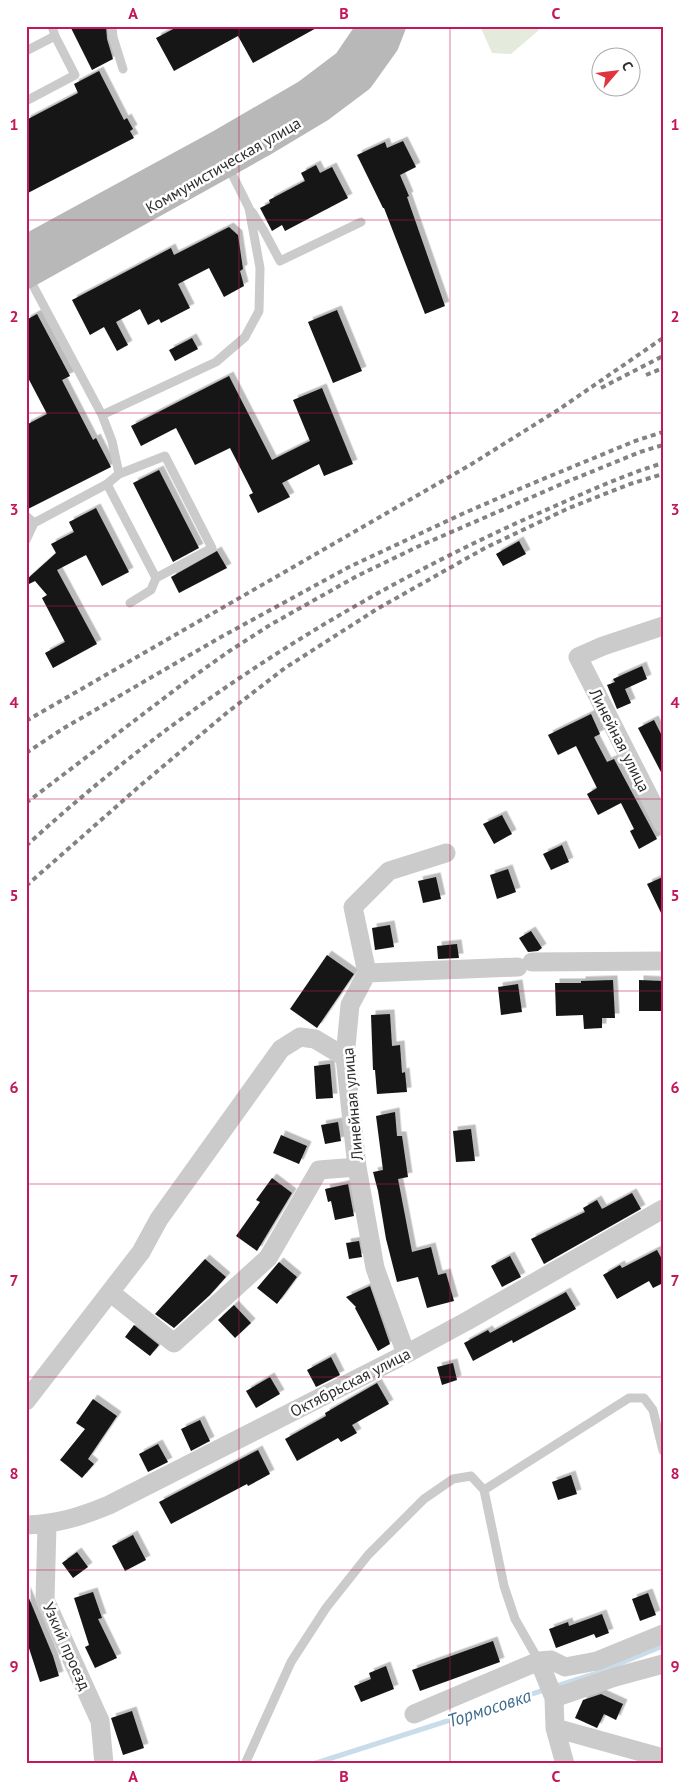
<svg xmlns="http://www.w3.org/2000/svg" width="689" height="1790" font-family="'PT Sans',sans-serif">
<defs>
<filter id="shadow"><feDropShadow dx="4.5" dy="-4.5" stdDeviation="0" flood-color="#0004"/></filter>
</defs>
<rect width="100%" height="100%" fill="#fff"/>
<path fill="#e4ebdc" d="M480,26H535L539,30L511,54L492,53Z"/>
<g fill="none" stroke-linecap="round" stroke-linejoin="round">
<path stroke="#c8dcea" stroke-width="5" d="M313,1764L594,1674L663,1646"/>
</g>
<path fill="#151515" filter="url(#shadow)" d="M70,26H106L107,39L113,59L92,70Z
M179,26H320L253,63L238,36L174,71L156,38Z
M99,71L124,120L127,118L133,129L130,131L134,138L26,194V120L78,93L74,84Z
M403,141L416,167L400,175L409,196L407,197L445,306L425,314L384,208H383L357,155L385,142L387,148Z
M316,165L320,173L332,167L348,198L285,231L282,225L272,231L260,208L270,203L269,200L305,181L301,173Z
M229,227L238,235L243,269L240,271L244,286L224,297L209,268L178,284L190,308L161,323L159,319L148,325L140,309L116,322L128,345L117,351L104,327L90,335L72,300L171,248L174,255Z
M337,310L362,371L333,383L308,322Z
M37,314L70,376L62,380L93,440L96,438L111,467L26,510V425L47,414L26,374V320Z
M192,338L198,349L175,361L169,350Z
M229,376L272,460L310,441L293,400L322,388L353,464L324,476L319,464L282,483L290,497L258,513L249,495L253,493L230,448L195,465L176,428L141,446L131,426Z
M159,470L199,548L173,562L133,483Z
M96,508L129,572L102,586L86,555L57,570L97,644L53,668L45,653L65,642L42,598L47,595L35,581L27,585L26,580L56,553L51,544L74,532L69,522Z
M519,541L526,554L503,566L496,554Z
M217,551L227,568L179,593L171,577Z
M642,666L647,679L625,689L631,703L617,709L607,685L615,682L613,679Z
M591,714L600,734L594,737L607,762L614,759L657,839L639,849L630,831L634,829L621,803L598,815L587,794L597,788L576,746L558,755L548,735Z
M654,720L663,738V776L638,728Z
M502,815L512,834L494,844L483,824Z
M562,845L569,862L551,870L543,854Z
M508,869L516,892L497,899L490,875Z
M436,877L441,899L423,903L418,881Z
M663,877V917L647,884Z
M390,925L394,947L375,950L372,928Z
M531,931L542,948L538,951L528,952L519,938Z
M457,944L459,958L438,959L437,946Z
M327,955L354,974L317,1028L290,1009Z
M613,980L615,1018H602V1028L584,1029L583,1015L556,1016L555,983H581V981Z
M639,980L663,981V1011H639Z
M518,984L522,1012L501,1015L498,987Z
M390,1014L392,1046L400,1045L402,1073L405,1072L407,1092L377,1094L375,1070H373L371,1015Z
M330,1064L333,1098L316,1099L314,1066Z
M395,1112L397,1136H402L408,1177L398,1179L412,1252L431,1247L438,1275L446,1273L454,1301L427,1308L418,1277L397,1282L386,1239L378,1191L373,1172L383,1170L376,1116Z
M338,1122L341,1141L325,1144L321,1125Z
M471,1129L475,1161L456,1162L453,1131Z
M281,1135L307,1146L299,1164L273,1153Z
M272,1178L292,1193L257,1251L236,1236L260,1202L256,1200Z
M348,1184L354,1216L335,1220L331,1201L328,1202L325,1189Z
M632,1193L641,1209L544,1264L531,1239L585,1212L583,1208L597,1200L602,1209Z
M359,1241L362,1257L349,1259L346,1243Z
M657,1250L663,1261V1283L653,1288L649,1281L617,1299L603,1275L620,1265L622,1268Z
M510,1256L521,1277L502,1287L491,1266Z
M205,1259L226,1277L210,1295L174,1328L155,1314Z
M279,1262L297,1277L277,1304L257,1288Z
M370,1286L390,1344L378,1351L355,1308L356,1307L346,1297Z
M566,1292L576,1309L513,1343L512,1340L473,1361L464,1343L488,1330L490,1333Z
M234,1305L251,1323L235,1338L218,1320Z
M134,1325L159,1345L150,1356L125,1337Z
M331,1357L340,1375L316,1387L307,1370Z
M453,1363L457,1380L442,1385L437,1367Z
M270,1377L280,1394L256,1408L246,1391Z
M377,1383L389,1404L352,1425L357,1433L341,1442L338,1438L297,1461L285,1439L326,1416L325,1413Z
M93,1399L117,1416L88,1459L94,1464L82,1478L60,1460L85,1429L76,1423Z
M200,1420L210,1441L191,1451L181,1429Z
M158,1444L168,1462L148,1472L139,1454Z
M258,1450L270,1474L248,1486L247,1484L171,1524L159,1502Z
M571,1475L577,1494L558,1500L552,1482Z
M133,1535L146,1560L125,1571L112,1546Z
M77,1552L88,1567L73,1578L62,1563Z
M26,1591L53,1656L59,1676L40,1682L26,1639Z
M93,1592L102,1618L98,1619L117,1658L95,1668L85,1647L89,1645L74,1598Z
M648,1593L656,1615L640,1621L632,1599Z
M602,1614L609,1633L596,1638L594,1634L556,1648L549,1629L568,1622L569,1626Z
M493,1641L500,1662L420,1691L412,1670Z
M386,1666L394,1689L361,1702L354,1686L371,1679L369,1673Z
M601,1694L623,1704L616,1720L604,1714L597,1728L575,1718L583,1700Z
M132,1711L144,1748L123,1755L111,1718Z"/>
<g fill="none" stroke-linecap="round" stroke-linejoin="round">
<path stroke="#cbcbcb" stroke-width="9" d="M112,26L113,37L123,69
M26,51L55,36
M26,101L75,75L55,36L52,26
M252,212L264,231L280,261L361,222
M29,278L102,415L112,441L119,474L107,484L156,578L151,590L130,603
M102,415L216,362L245,337L259,311L260,268L249,208L228,166
M119,474L165,456L212,548L156,578
M26,516L34,523L107,484
M26,540L34,523
M484,1490L629,1398H644L653,1410L663,1451
M245,1764L291,1662L326,1608L368,1555L424,1499L453,1479L471,1476L484,1490L504,1586L515,1619L539,1661"/>
<path stroke="#cbcbcb" stroke-width="19" d="M663,626L603,646L578,657L663,824
M532,962L663,961
M367,973L353,907L389,871L446,853
M111,1293L174,1343L268,1258L319,1170L357,1167
M406,1354L375,1268L357,1167L345,1057L350,1005L367,973L518,967
M26,1401L141,1252L159,1219L281,1049L300,1037L315,1039L345,1057
M26,1525C57,1524 80,1517 109,1505L406,1354L467,1321L663,1209
M47,1525L45,1600L100,1721L104,1764
M539,1661L554,1698L555,1728L663,1758
M554,1698L615,1677L663,1664
M414,1714L539,1661L551,1660L565,1667L597,1661L663,1634
M555,1728L565,1764"/>
<path stroke="#b8b8b8" stroke-width="26" d="M26,248L217,144L305,93L346,62L365,34L369,26
M26,276L261,145L321,109L361,79L386,44L393,26"/>
<path stroke="#838383" stroke-width="4" stroke-dasharray="5 4" stroke-linecap="butt" d="M646,375L663,368
M601,388L663,356
M26,721L470,465L558,410L663,338
M26,753L64,728L221,637L349,567L462,514L531,484L635,441L663,432
M26,803L180,686L228,652L270,625L357,576L417,547L564,483L640,452L663,445
M26,846C174,710 347,599 530,517C574,498 617,477 663,463
M26,886L142,784L229,711L285,668L377,609L485,548L569,508L630,484L663,474"/>
</g>
<path fill="none" stroke="#c2185b" stroke-width="1" stroke-opacity="0.55" d="M239,26V1764M450,26V1764M26,220H663M26,413H663M26,606H663M26,799H663M26,991H663M26,1184H663M26,1377H663M26,1570H663"/>
<g text-anchor="middle" dominant-baseline="central" stroke-width="5" stroke-linejoin="round" paint-order="stroke">
<g font-size="16" fill="#2e2e2e" stroke="#fff">
<text transform="translate(223 165) rotate(-30)">Коммунистическая улица</text>
<text transform="translate(620 740) rotate(63)">Линейная улица</text>
<text transform="translate(352 1104) rotate(-95)">Линейная улица</text>
<text transform="translate(350 1382) rotate(-27)">Октябрьская улица</text>
<text transform="translate(67 1646) rotate(66)">Узкий проезд</text>
</g>
<g font-size="18" font-style="italic" fill="#3e6d8e" stroke="#fff">
<text transform="translate(489 1708) rotate(-18)">Тормосовка</text>
</g>
</g>
<rect width="689" height="1790" fill="none" stroke="#ffffff" stroke-width="55"/>
<g transform="translate(616 72) rotate(62)"><circle r="24" fill="#ffffff" stroke="#ababab"/>
<path d="M0-4L9 19L0 12L-9 19Z" fill="#e0343e"/>
<text y="-8" font-size="14" font-weight="bold" text-anchor="middle" fill="#2e2e2e">С</text>
</g>
<rect x="28" y="28" width="634" height="1734" fill="none" stroke="#c2185b" stroke-width="2"/>
<g font-size="16" text-anchor="middle" font-weight="bold" fill="#c2185b">
<text x="133" y="19">A</text>
<text x="344" y="19">B</text>
<text x="556" y="19">C</text>
<text x="14" y="130">1</text>
<text x="675" y="130">1</text>
<text x="14" y="322">2</text>
<text x="675" y="322">2</text>
<text x="14" y="515">3</text>
<text x="675" y="515">3</text>
<text x="14" y="708">4</text>
<text x="675" y="708">4</text>
<text x="14" y="901">5</text>
<text x="675" y="901">5</text>
<text x="14" y="1093">6</text>
<text x="675" y="1093">6</text>
<text x="14" y="1286">7</text>
<text x="675" y="1286">7</text>
<text x="14" y="1479">8</text>
<text x="675" y="1479">8</text>
<text x="14" y="1672">9</text>
<text x="675" y="1672">9</text>
<text x="133" y="1782">A</text>
<text x="344" y="1782">B</text>
<text x="556" y="1782">C</text>
</g>
</svg>
